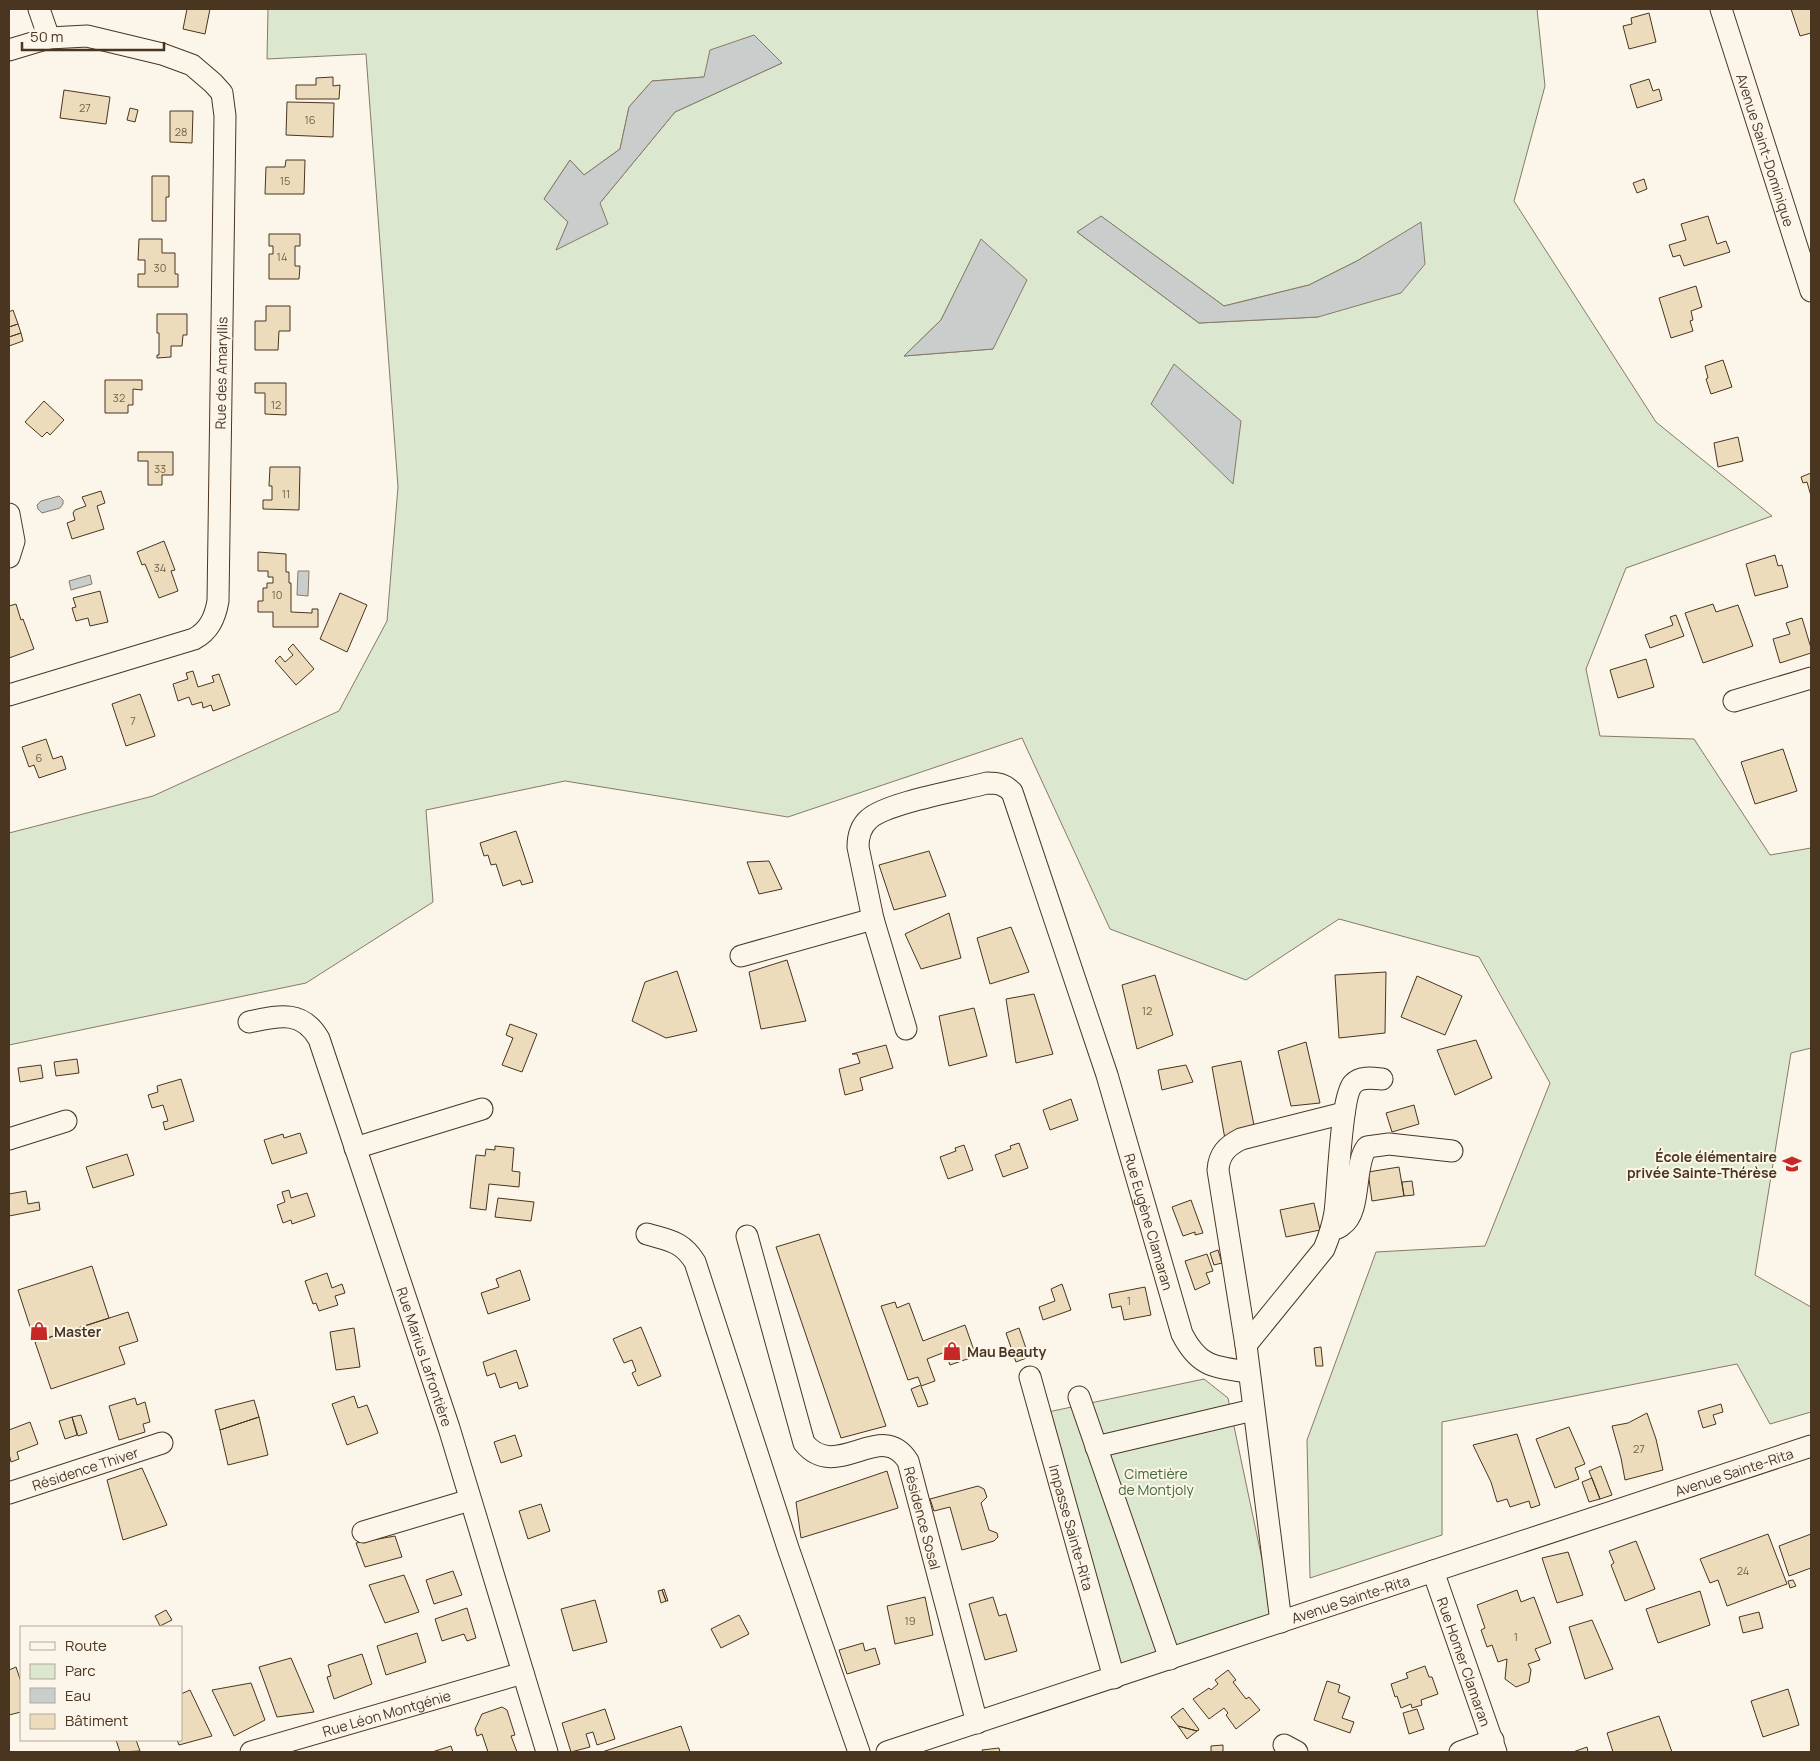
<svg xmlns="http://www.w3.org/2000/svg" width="1820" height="1761" font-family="Manrope,sans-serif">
<rect width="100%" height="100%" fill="#fbf6e9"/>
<path fill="#dce7d0" stroke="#887966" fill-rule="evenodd" d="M268,9H1537L1545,86L1514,201L1656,422L1772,516L1626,568L1586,669L1600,736L1694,739L1770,855L1811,848V1048L1791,1053L1755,1275L1811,1307V1412L1770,1424L1737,1364L1442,1422V1535L1310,1578L1307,1440L1376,1252L1485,1246L1550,1083L1479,957L1339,919L1246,980L1110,929L1022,738L788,817L565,781L426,810L433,902L306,983L9,1045V833L153,796L339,711L387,621L398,487L366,54L267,59ZM782,63L675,112L600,203L557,249L568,222L544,199L570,160L584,175L620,149L629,107L652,81L704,77ZM1102,217L1224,306L1309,285L1357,261L1421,223L1318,317L1199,323L1077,232ZM981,240L993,349L904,356L941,320Z
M1204,1379L1228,1398L1274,1616L1113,1671L1048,1412Z"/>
<path fill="#c9cecd" stroke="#887966" d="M754,35L782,63L675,112L600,203L608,224L556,250L568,222L544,199L570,160L584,175L620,149L629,107L652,81L704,77L710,50Z
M1101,216L1224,306L1309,285L1357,261L1421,222L1425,264L1401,293L1318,317L1199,323L1077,232Z
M981,239L1027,280L993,349L904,356L941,320Z
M1174,364L1241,421L1233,484L1151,404Z
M59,496L63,500V504L60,508L42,513L38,509L37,505L41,501Z
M298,571H309L308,596L297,595Z
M90,575L92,584L71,590L69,581Z"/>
<path fill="#ecdcbc" stroke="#4a3520" d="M187,9H210L205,34L183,29Z
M1791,9H1811V33L1800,36Z
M1649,13L1656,42L1629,49L1623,26L1632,24L1631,18Z
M333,77V86L340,85L339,99H296V85H316V78Z
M1649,79L1653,91L1659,89L1662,100L1637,108L1630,85Z
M64,90L110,97L106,124L60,118Z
M287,102L334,103L333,137L286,135Z
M130,108L138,110L135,122L127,120Z
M170,111H193L192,143L170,142Z
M286,160H305L304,194H265L266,167H285Z
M152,176H169V197H166V221H152Z
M1644,179L1647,189L1637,193L1633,183Z
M1708,216L1717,244L1726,241L1730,252L1684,266L1680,255L1673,257L1669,245L1686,240L1681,224Z
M269,234H300V246H295V266H300L299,279H269V254H273V246H269Z
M139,239H162V253H175V274H178V287H138V274H145V260H138Z
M1696,286L1702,307L1691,311L1693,320L1690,321L1693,331L1671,338L1659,298Z
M266,306H290V331H279L278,350H255V321H266Z
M13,310L18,324L9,327V312Z
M157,314H187V335H183L182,346H171V357L157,358V355H159V333H157Z
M18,324L21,333L9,337V327Z
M21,333L23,341L9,346V337Z
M1723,360L1732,387L1711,394L1706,379L1708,378L1705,366Z
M105,380H142V390L133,389V405H128V413H105Z
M255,383H286V415L265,414V393H255Z
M44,401L64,420L50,435L47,432L42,437L25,422Z
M1738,437L1743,461L1718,467L1714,443Z
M138,452H173V475H162V485H148V461H138Z
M270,467H300L299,510L263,509V500H272V486H269Z
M1811,473V496L1807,482L1803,483L1801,477Z
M101,491L105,503L97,506L104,529L72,539L67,523L75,520L73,513L75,510L86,506L82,497Z
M164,541L175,570L171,571L178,591L159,598L145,564L142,565L137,552Z
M258,552L286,554V572H289V583H291V612L312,613V609H318V627H273V612H258V601H263V588H267V583H273V577H268V571H258Z
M1775,555L1778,566L1782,565L1788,587L1755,596L1746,564Z
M100,591L108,622L90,626L88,618L76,621L72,608L76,607L73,598Z
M340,593L367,605L347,652L320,639Z
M16,604L21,620L23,619L34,649L9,658V606Z
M1713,604L1716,612L1738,605L1753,646L1703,663L1685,613Z
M1676,615L1684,636L1650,648L1645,635L1673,625L1670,617Z
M1802,618L1811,648V653L1780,663L1773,639L1790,634L1786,623Z
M293,644L314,669L296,685L275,661L280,656L285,662L293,655L288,649Z
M1646,659L1654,687L1618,698L1610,670Z
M193,671L198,687L214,682L212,676L219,674L230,705L213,711L211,705L203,708L202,702L192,705L189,697L178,701L173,684L188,679L186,673Z
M140,694L155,736L126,746L112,704Z
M46,739L53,759L62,756L66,769L39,778L34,765L29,767L22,747Z
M1783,749L1797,791L1755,804L1741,762Z
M516,831L533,882L522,885L520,880L503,886L496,864L491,865L488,855L484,856L480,843Z
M929,851L946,896L894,910L879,865Z
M769,861L782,889L759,894L747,862Z
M949,913L961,958L921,969L905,934Z
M1011,927L1029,972L990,984L977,938Z
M787,960L806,1021L761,1029L749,972Z
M677,971L697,1031L666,1038L632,1021L645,982Z
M1386,972L1385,1033L1339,1038L1335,975Z
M1155,975L1173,1035L1137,1049L1122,985Z
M1417,976L1462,996L1445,1035L1401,1017Z
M1034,994L1053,1054L1016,1063L1006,999Z
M974,1008L987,1056L949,1066L939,1016Z
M510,1024L537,1034L522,1072L502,1065L513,1038L506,1035Z
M1476,1040L1492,1078L1455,1095L1437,1050Z
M1306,1042L1320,1103L1291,1106L1278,1051Z
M886,1045L893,1068L860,1078L863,1090L845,1095L839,1069L860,1063L857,1054H852Z
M77,1059L79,1073L56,1076L54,1062Z
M1241,1061L1255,1130L1225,1139L1212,1067Z
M41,1065L43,1078L20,1082L18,1068Z
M1186,1065L1193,1082L1162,1090L1158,1070Z
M181,1079L194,1121L165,1130L163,1122L168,1121L163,1105L152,1108L148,1095L158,1092L157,1086Z
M1071,1099L1078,1120L1050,1130L1043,1110Z
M1414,1105L1419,1124L1392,1132L1386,1113Z
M300,1133L307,1153L272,1164L264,1140L283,1134L284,1138Z
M1019,1143L1028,1168L1003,1177L995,1155L1011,1149L1010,1146Z
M964,1145L973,1170L948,1179L940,1157L956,1151L955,1148Z
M495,1146L514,1148L512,1171L520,1172L519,1187L489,1184L486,1210L470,1208L476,1155L485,1156L486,1149L495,1150Z
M127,1154L134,1175L93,1188L86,1167Z
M1399,1167L1404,1196L1372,1201L1368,1172Z
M1412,1181L1414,1195L1404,1196L1402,1182Z
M289,1190L291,1198L307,1193L315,1216L292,1224L291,1220L283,1223L277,1205L285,1202L282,1192Z
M26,1191L28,1204L39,1202L40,1210L9,1216V1194Z
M498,1198L534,1202L531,1221L495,1217Z
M1191,1200L1203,1233L1195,1235V1232L1183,1236L1172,1207Z
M1314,1203L1320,1230L1286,1237L1280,1210Z
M819,1234L886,1426L841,1438L776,1247Z
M1218,1250L1222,1263L1214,1265L1210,1253Z
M1207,1254L1213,1271L1206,1273L1210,1283L1195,1290L1185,1261Z
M92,1266L109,1318L35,1342L18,1290Z
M520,1270L530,1300L488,1314L481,1293L499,1287L496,1279Z
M327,1273L332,1288L342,1284L345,1293L335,1296L338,1305L319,1311L316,1303L313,1304L305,1281Z
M1062,1284L1071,1310L1043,1320L1039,1307L1055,1301L1051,1289Z
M1145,1287L1151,1315L1124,1320L1121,1306L1112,1308L1109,1294Z
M895,1302L897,1308L909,1303L923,1341L965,1325L976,1356L950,1365L945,1352L927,1359L935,1381L921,1386L928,1404L918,1407L911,1389L921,1385L918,1377L908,1380L881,1306Z
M128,1312L138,1341L119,1347L125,1364L51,1389L35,1342Z
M641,1327L661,1376L638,1386L632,1373L636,1371L632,1360L624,1363L613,1339Z
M354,1328L360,1367L336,1370L330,1332Z
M1019,1328L1029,1357L1016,1362L1006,1333Z
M1321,1347L1323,1366H1316L1314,1348Z
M516,1350L528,1386L519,1389L517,1382L500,1388L495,1373L487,1376L483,1362Z
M354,1396L358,1408L367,1405L378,1433L347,1445L332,1404Z
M135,1398L137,1405L145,1402L150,1422L143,1424L145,1432L119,1440L109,1406Z
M254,1400L259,1417L220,1430L215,1410Z
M1721,1404L1723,1412L1713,1415L1716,1424L1703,1428L1698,1411Z
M1647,1413L1656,1439L1663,1470L1625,1480L1621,1458L1612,1426L1628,1423Z
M81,1415L87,1433L78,1436L72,1417Z
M72,1417L77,1435L65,1439L59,1421Z
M259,1417L268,1455L228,1465L220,1430Z
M30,1422L38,1444L17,1452L19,1459L11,1462L9,1454V1430Z
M1569,1427L1585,1464L1575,1468L1579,1479L1555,1488L1536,1439Z
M1517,1434L1540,1505L1531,1508L1529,1501L1510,1507L1507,1499L1497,1502L1491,1482L1473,1445Z
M515,1435L522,1456L501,1463L494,1442Z
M1601,1466L1612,1495L1600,1499L1589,1471Z
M142,1468L167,1525L123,1540L107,1480Z
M887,1471L898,1508L801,1538L796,1502Z
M1592,1478L1600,1499L1589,1502L1582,1482Z
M978,1486L984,1489L987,1497L981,1503L989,1530L997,1533L998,1537L994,1541L962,1550L950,1507L934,1511L930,1499Z
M541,1504L550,1531L528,1539L519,1511Z
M1768,1534L1787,1584L1727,1606L1718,1580L1710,1583L1700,1559Z
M1811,1534V1568L1789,1576L1779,1546Z
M395,1536L402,1557L365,1567L356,1543Z
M1636,1541L1655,1589L1625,1601L1611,1565L1614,1563L1609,1551Z
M1568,1552L1583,1595L1557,1603L1542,1558Z
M453,1571L462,1595L434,1604L426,1580Z
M404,1575L419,1612L385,1623L369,1585Z
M1793,1580L1796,1586L1790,1588L1788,1581Z
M664,1589L668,1601H666L662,1590Z
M662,1590L666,1601L661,1603L658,1591Z
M1517,1590L1521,1602L1534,1597L1551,1643L1535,1649L1540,1660L1528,1664L1531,1670L1529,1682L1516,1687L1505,1679L1507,1659L1498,1662L1492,1645L1487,1647L1481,1630L1485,1628L1477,1605Z
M1700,1591L1710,1625L1658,1643L1646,1609Z
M925,1597L933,1635L895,1644L887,1606Z
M993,1597L999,1616L1006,1614L1017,1651L985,1660L969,1604Z
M595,1600L607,1642L573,1651L561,1609Z
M467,1608L476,1638L467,1641L464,1634L442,1641L435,1619Z
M166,1610L172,1620L160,1626L155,1616Z
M1759,1612L1763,1628L1743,1633L1739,1617Z
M739,1615L749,1634L721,1648L711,1629Z
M1592,1620L1613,1669L1585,1679L1569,1627Z
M417,1633L426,1662L386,1675L377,1646Z
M863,1643L865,1651L875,1648L880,1664L847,1674L839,1650Z
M362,1654L372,1684L334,1699L327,1677L331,1676L328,1665Z
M291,1658L314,1712L277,1717L259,1667Z
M1425,1666L1429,1677H1432L1438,1694L1421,1700L1422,1705L1412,1708L1411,1704L1401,1708L1397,1696L1395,1697L1391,1684L1408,1678L1406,1673Z
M16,1667L21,1682V1712L9,1715V1670Z
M1228,1670L1236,1680L1233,1682L1246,1699L1249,1697L1260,1710L1236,1729L1226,1715L1228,1713L1224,1708L1209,1719L1193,1699L1209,1688L1211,1690L1218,1684L1215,1680Z
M1327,1681L1340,1685L1338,1692L1350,1697L1342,1718L1354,1722L1350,1733L1314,1720Z
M251,1683L265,1720L234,1736L212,1690Z
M1788,1689L1799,1725L1763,1737L1751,1701Z
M190,1690L212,1736L179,1745L177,1740H181V1694Z
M502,1707L507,1710L515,1735L511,1736L517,1752H488L482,1734L477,1736L475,1729L482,1714Z
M1183,1708L1198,1728L1199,1730L1197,1731L1178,1726L1171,1717Z
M605,1709L615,1739L597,1745L593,1732L586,1734L590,1747L571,1752L562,1723Z
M1417,1709L1424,1729L1409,1734L1403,1713Z
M1659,1716L1672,1752H1613L1607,1733Z
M681,1726L690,1752H602Z
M1178,1726L1197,1731L1187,1739Z
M116,1740H136L140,1751L120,1752Z
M1223,1745V1752H1211V1746Z
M451,1746L453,1752H432Z
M1587,1747L1588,1752H1573Z
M999,1748L1000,1752H983L982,1750Z"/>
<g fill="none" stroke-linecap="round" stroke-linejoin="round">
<g stroke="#4a3520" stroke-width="23">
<g id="minor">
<path d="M39,9L49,38"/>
<path id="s1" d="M1721,9L1811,291"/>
<path d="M9,50L49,38L87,36L162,54L192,65L213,83L222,93L225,116L218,601C215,618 209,631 194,639L9,695"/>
<path d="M9,514L14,541L9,557"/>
<path d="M1734,701L1811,678"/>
<path d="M741,956L873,919"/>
<path id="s2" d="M249,1022C278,1016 302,1009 319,1039L449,1428L547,1752"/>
<path id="s3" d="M906,1029L873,919L858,847C858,836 861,826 869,819C886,803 961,790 987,783C998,783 1004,784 1012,792L1107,1075L1182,1334C1199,1367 1214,1367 1248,1372"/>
<path d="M9,1139L66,1121"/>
<path d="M355,1148L482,1109"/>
<path d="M1331,1230C1335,1229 1339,1228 1342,1225C1362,1212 1353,1164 1367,1147L1389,1144L1452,1151"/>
<path d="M647,1234C670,1241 682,1241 695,1262L788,1548L859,1752"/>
<path id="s4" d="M747,1236L804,1443C837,1483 881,1418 908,1461L977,1723"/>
<path d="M1246,1345L1218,1170C1219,1154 1227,1146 1241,1139L1344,1113"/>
<path id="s5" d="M1030,1377L1114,1678"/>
<path d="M1079,1397L1170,1659"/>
<path d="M1096,1447L1253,1410"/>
<path id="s6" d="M9,1493L162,1443"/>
<path d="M363,1532L470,1500"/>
<path id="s7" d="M1433,1571L1496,1752"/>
<path d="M1281,1622L1246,1345L1324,1249C1329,1237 1333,1225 1335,1212C1338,1190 1341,1096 1353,1084C1360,1076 1373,1078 1382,1079"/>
<path d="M1284,1745L1297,1752"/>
<path id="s8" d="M251,1752L523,1673"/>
<path id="s9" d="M887,1752L1811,1446"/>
<path d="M1460,1752L1493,1740"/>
</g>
</g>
<use href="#minor" stroke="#fbf6e9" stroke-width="21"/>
</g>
<defs>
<g id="school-bare" transform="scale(1.5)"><path d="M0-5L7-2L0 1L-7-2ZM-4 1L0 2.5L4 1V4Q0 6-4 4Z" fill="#c62828" stroke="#fbf6e9" stroke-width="2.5" paint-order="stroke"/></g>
<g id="shop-bare" transform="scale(1.5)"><path d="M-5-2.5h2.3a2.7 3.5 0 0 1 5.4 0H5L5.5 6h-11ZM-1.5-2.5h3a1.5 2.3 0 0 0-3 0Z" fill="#c62828" stroke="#fbf6e9" stroke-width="2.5" paint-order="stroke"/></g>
</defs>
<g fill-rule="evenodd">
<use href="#school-bare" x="1792" y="1164"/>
<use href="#shop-bare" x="39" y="1331"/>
<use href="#shop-bare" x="952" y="1351"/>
</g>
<g text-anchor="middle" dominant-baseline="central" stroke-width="4" stroke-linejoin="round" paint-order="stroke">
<g font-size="11" fill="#725f47">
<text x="85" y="107">27</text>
<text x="310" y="119">16</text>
<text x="181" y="131">28</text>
<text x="285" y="180">15</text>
<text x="282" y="256">14</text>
<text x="160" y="267">30</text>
<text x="119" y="397">32</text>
<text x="276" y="404">12</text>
<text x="160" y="468">33</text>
<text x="286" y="493">11</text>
<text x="160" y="567">34</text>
<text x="277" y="594">10</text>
<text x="133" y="720">7</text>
<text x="39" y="757">6</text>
<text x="1147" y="1010">12</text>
<text x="1129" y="1300">1</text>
<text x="1639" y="1448">27</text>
<text x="1743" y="1570">24</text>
<text x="910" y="1620">19</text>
<text x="1516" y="1636">1</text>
</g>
<g font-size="14" fill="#4a3520" stroke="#fbf6e9">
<text stroke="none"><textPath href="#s1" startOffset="148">Avenue Saint-Dominique</textPath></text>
<text transform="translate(221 373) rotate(-89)">Rue des Amaryllis</text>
<text stroke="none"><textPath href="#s3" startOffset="822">Rue Eugène Clamaran</textPath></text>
<text stroke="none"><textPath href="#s2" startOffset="414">Rue Marius Lafrontière</textPath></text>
<text stroke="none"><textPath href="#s6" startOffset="80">Résidence Thiver</textPath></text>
<text stroke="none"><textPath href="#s9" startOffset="892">Avenue Sainte-Rita</textPath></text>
<text stroke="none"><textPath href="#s4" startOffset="389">Résidence Sosal</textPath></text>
<text stroke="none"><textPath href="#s5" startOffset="156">Impasse Sainte-Rita</textPath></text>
<text stroke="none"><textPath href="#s9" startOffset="488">Avenue Sainte-Rita</textPath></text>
<text stroke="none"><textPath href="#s7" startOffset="96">Rue Homer Clamaran</textPath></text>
<text stroke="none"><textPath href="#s8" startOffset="141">Rue Léon Montgénie</textPath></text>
</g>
<g font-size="14" font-weight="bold" fill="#4a3520" stroke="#fbf6e9" text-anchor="start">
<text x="1777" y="1156" text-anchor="end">École élémentaire<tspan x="1777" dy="16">privée Sainte-Thérèse</tspan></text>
<text x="54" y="1331">Master</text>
<text x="967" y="1351">Mau Beauty</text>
</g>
<g font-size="14" fill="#436837" stroke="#fbf6e9">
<text x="1156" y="1473">Cimetière<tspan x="1156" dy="16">de Montjoly</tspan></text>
</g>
</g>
<rect width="1820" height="1761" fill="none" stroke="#4a3520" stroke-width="20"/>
<rect x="20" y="1626" width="162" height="115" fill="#fbf6e9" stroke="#b4a999"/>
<rect x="30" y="1642" width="25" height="8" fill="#fbf6e9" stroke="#b4a999"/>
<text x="65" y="1651" font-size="15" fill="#4a3520">Route</text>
<rect x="30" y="1664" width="25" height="15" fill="#dce7d0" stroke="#b4a999"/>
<text x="65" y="1676" font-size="15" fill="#4a3520">Parc</text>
<rect x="30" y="1688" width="25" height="15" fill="#c9cecd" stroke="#b4a999"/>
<text x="65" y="1701" font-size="15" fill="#4a3520">Eau</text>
<rect x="30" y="1714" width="25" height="15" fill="#ecdcbc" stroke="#b4a999"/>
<text x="65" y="1726" font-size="15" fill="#4a3520">Bâtiment</text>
<path d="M22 42v8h142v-8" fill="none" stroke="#4a3520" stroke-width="2.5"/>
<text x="30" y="42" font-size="15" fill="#4a3520" stroke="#fbf6e9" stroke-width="4" paint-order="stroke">50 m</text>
</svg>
